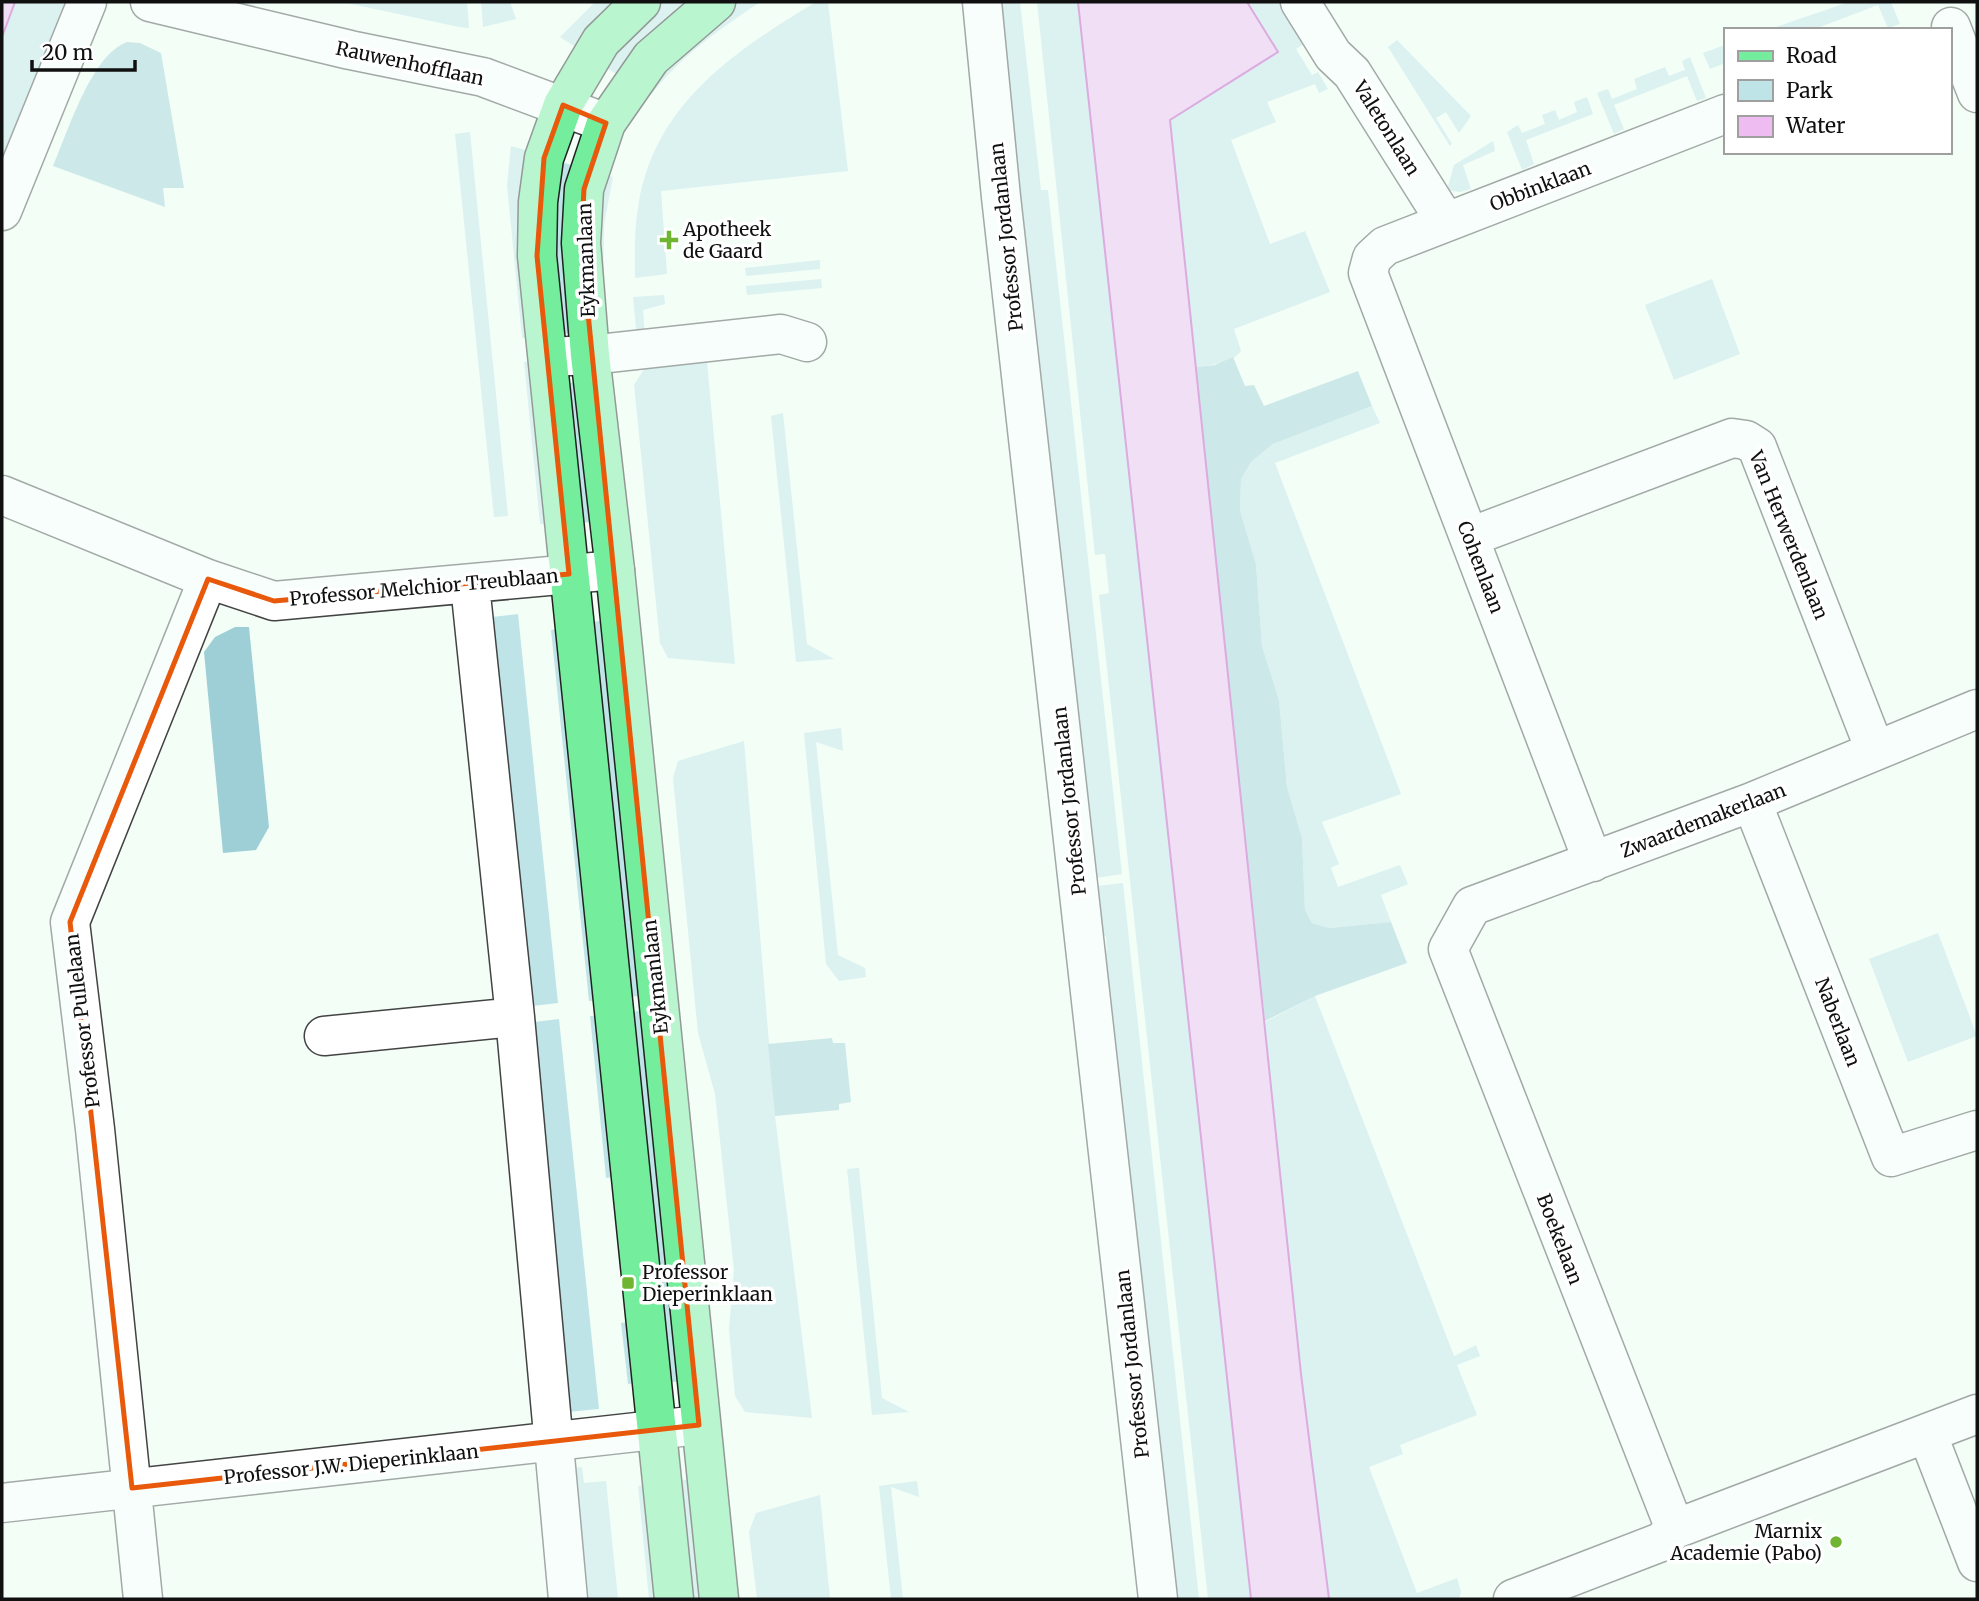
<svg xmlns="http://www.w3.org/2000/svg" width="1979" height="1601" font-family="Merriweather,serif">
<rect width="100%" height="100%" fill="#f3fef7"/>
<path fill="#bfe4e7" d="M15,2H65L2,158V37Z
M342,2H467L469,28L459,27Z
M481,2H510L516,19L483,27Z
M595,2H624L583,52L560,37Z
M653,2H699L623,78L598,63Z
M731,2H760C718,30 681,56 650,96L639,88Z
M816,2H828L848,171L661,191L667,274L635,278C635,255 634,231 638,208C653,105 733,52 816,2Z
M997,2H1020L1041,190H1048L1122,874L1096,878L1093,873L1022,203L1011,139Z
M1037,2H1078L1251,1599H1208L1099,595L1109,593L1105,554L1095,555Z
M1247,2H1289L1312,39L1296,49L1312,75L1318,72L1328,89L1319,93L1315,84L1267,102L1276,122L1231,140L1270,244L1305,231L1330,292L1234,329L1241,351C1232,364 1210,365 1195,367L1170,119L1278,53Z
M1849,2H1891L1900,24L1888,28L1878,5L1812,30H1777L1776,27Z
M1397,40L1471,116L1459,133L1446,112L1436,118L1452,144L1450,146L1388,47Z
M1725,45V63L1710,69L1703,53Z
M1690,57L1706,98L1697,101L1687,76L1614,105L1624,129L1614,134L1597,93L1608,89L1612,99L1637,89L1634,79L1665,67L1669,76L1685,70L1682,61Z
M1587,97L1593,114L1526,140L1534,164L1522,170L1507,132L1518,125L1522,133L1545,124L1542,115L1555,110L1559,120L1577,112L1574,102Z
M470,132L508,516L494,517L455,134Z
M1493,141L1495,151L1463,165L1471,189L1460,192L1447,190L1454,165Z
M511,146L536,153V337L522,338L507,185Z
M554,160L582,168L574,332L564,334L553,326Z
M599,173L613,177L604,224L603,312L591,266Z
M820,260V269L746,276L745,268Z
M821,279L822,288L747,295L746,286Z
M1712,279L1740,354L1674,380L1645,305Z
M664,295L665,304L643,310L645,338L637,339L633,297Z
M539,360L555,523L540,524L524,362Z
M707,362L735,664L668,658L660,643L634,385L644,369Z
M576,382L598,521L573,524L565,384Z
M1372,406L1380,423L1275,463L1401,794L1322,822L1339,864L1331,868L1338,887L1400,865L1408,884L1381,895L1391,922L1329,928L1312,923L1305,910L1302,838L1287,787L1279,700L1262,646L1256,564L1240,511L1241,479L1251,462L1273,444Z
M783,413L807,644L834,659L796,662L771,416Z
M518,614L558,1003L524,1007L492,617Z
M608,620L647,995L621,998L582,623Z
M566,628L604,1000L589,1001L551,630Z
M841,728L843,751L816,742L838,955L865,968L866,977L839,981L826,964L804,733Z
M744,741L775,1116L812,1418L745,1412L735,1396L729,1329L734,1270L715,1094L698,1033L673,778L678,761Z
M1123,883L1199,1599H1172L1101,951L1107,950L1106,936H1099L1097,886Z
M1938,933L1977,1036L1908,1062L1869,959Z
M1315,996L1454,1356L1476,1345L1480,1356L1457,1365L1477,1415L1400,1445L1403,1454L1369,1467L1417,1593L1457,1578L1461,1592L1459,1599H1329L1301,1374L1265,1022Z
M647,1010L685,1381L660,1383L622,1013Z
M605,1015L622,1176L606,1178L590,1016Z
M559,1019L599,1409L568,1412L526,1023Z
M859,1168L882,1398L909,1412L872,1415L847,1169Z
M636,1321L643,1382L628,1384L621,1323Z
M582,1467L584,1483L606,1481L618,1599H584L571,1468Z
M695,1479L707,1599H682L670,1481Z
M917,1481L919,1497L891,1487L903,1599H891L879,1486Z
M653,1484L665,1599H649L638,1486Z
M820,1495L830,1599H757L749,1532L756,1513Z"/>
<path fill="#9fcfd6" d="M127,42L140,43L161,53L184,188H163L165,207L53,166C68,132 91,55 127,42Z
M1233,357L1245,386L1254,385L1264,406L1358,371L1372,406L1273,444L1251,462L1241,479L1240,511L1256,564L1262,646L1279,700L1287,787L1302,838L1305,910L1312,923L1329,928L1391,922L1407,963L1315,996L1265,1021L1195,367L1215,365Z
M235,627H249L269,827L256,850L223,853L204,652L215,637Z
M832,1038L833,1043H845L851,1102L839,1104V1110L775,1116L768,1044Z"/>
<path fill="#efbcf2" stroke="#c048c3" stroke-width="2" d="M2,2H15L2,37Z
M1078,2H1247L1278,52L1170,120L1301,1374L1329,1599H1251Z"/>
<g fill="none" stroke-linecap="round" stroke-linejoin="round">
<g stroke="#434343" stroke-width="41">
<path id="minor" d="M150,2L350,50L483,77L606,123
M982,2L1001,197L1158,1599
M1300,2L1333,55L1352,73L1446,222
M1951,27L1977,93
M2,211L87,2
M549,357L590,355L781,334L807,342
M2,495L208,579L274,601L615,570
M1470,537L1732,438L1746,440L1757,447L1875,750
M470,585L515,1017L568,1599
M1752,802L1891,1157L1977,1130
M1593,862L1368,273L1372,258L1385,246L1725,114
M324,1036L515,1017
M1927,1433L1977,1562
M2,1503L699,1425
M1675,1529L1448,949L1472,906L1752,802L1977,709
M143,1599L95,1129L70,922L208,579
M1513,1599L1661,1542L1675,1529L1977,1414"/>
</g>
<g stroke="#212121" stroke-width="41">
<path id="major" d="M641,2L601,41L563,105L544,158L538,202L537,256L674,1599
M716,2L651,58L606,123L584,189L581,243L590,355L615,570L719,1599"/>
</g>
<use href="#minor" stroke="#fff" stroke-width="38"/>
<use href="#major" stroke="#74ed9d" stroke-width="38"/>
</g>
<path d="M0 0H1979V1601H0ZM563,105L606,123L584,189L581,243L699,1425L132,1488L70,922L208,579L274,601L569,574L537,256L544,158Z" fill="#f3fef7" fill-opacity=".55" fill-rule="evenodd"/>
<path fill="none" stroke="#e8590c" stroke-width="5" stroke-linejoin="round" d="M563,105L606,123L584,189L581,243L699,1425L132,1488L70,922L208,579L274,601L569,574L537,256L544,158Z"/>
<g fill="#70b532" stroke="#fff" stroke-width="2.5">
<path d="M665.5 229.5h7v7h7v7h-7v7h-7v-7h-7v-7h7z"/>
<rect x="621" y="1276" width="14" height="14" rx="3.5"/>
<circle cx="1836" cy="1542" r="7"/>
</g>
<g text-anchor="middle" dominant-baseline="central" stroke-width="7" stroke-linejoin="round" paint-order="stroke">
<g font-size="19" fill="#101010" stroke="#fff">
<text transform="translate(410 63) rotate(12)">Rauwenhofflaan</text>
<text transform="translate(1387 128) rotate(58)">Valetonlaan</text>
<text transform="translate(1540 186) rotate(-21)">Obbinklaan</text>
<text transform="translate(1006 237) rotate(-96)">Professor Jordanlaan</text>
<text transform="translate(586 260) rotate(-92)">Eykmanlaan</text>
<text transform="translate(1789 535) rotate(68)">Van Herwerdenlaan</text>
<text transform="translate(1481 567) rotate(69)">Cohenlaan</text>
<text transform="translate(424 587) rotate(-5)">Professor Melchior Treublaan</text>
<text transform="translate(1069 801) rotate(-96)">Professor Jordanlaan</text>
<text transform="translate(1703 820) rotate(-21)">Zwaardemakerlaan</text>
<text transform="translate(655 977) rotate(-96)">Eykmanlaan</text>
<text transform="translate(82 1021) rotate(-97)">Professor Pullelaan</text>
<text transform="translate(1838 1022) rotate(69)">Naberlaan</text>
<text transform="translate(1560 1239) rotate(69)">Boekelaan</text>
<text transform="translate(1132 1364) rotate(-96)">Professor Jordanlaan</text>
<text transform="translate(351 1464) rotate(-6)">Professor J.W. Dieperinklaan</text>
</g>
<g font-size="19" fill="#101010" stroke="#fff" text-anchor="start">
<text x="683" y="229">Apotheek<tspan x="683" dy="22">de Gaard</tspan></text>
<text x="642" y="1272">Professor<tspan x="642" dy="22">Dieperinklaan</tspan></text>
<text x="1822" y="1531" text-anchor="end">Marnix<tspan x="1822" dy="22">Academie (Pabo)</tspan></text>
</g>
</g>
<rect width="1979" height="1601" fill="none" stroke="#101010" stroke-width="7"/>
<rect x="1724" y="28" width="228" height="126" fill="#ffffff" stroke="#9f9f9f" stroke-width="2"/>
<rect x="1738" y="51" width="35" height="10" fill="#74ed9d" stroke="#9f9f9f" stroke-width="2"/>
<text x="1786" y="63" font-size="21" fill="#101010">Road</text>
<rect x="1738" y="80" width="35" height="21" fill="#bfe4e7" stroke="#9f9f9f" stroke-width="2"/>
<text x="1786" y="98" font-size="21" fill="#101010">Park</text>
<rect x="1738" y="116" width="35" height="21" fill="#efbcf2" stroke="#9f9f9f" stroke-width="2"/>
<text x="1786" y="133" font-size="21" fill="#101010">Water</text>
<path d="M32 60v10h103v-10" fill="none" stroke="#101010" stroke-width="3.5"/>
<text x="42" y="60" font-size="21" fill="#101010" stroke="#ffffff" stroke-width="5" paint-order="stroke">20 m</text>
</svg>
